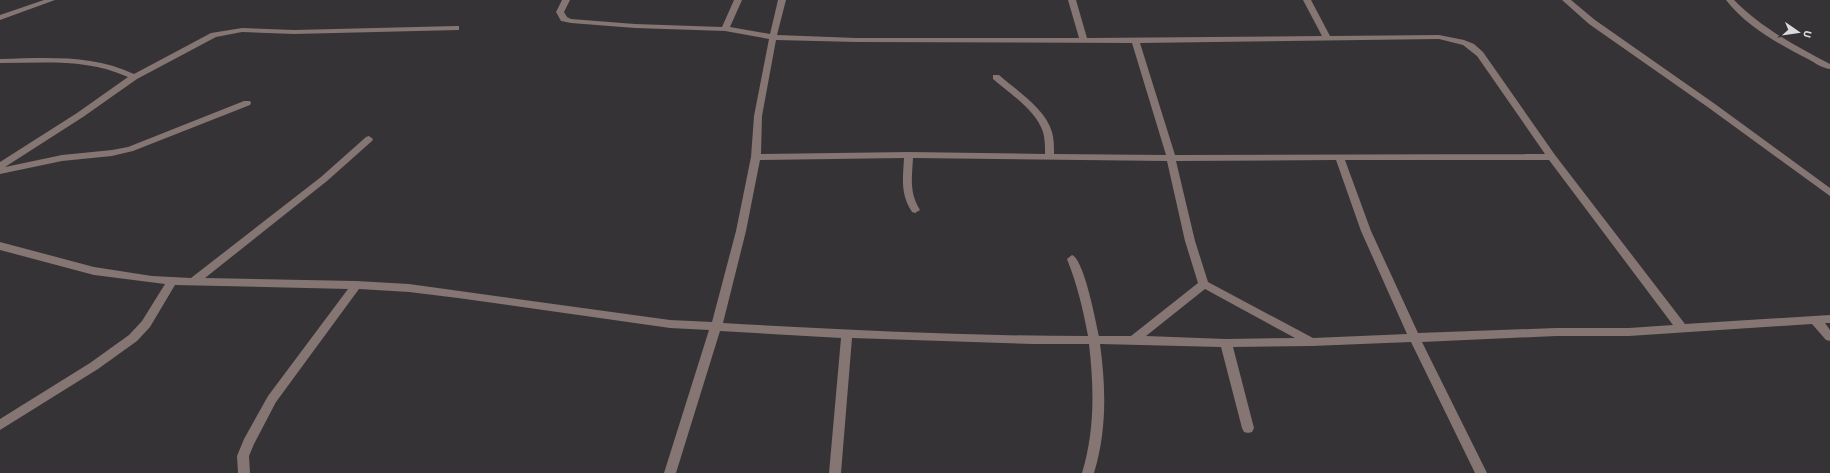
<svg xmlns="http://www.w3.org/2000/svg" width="1830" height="473" font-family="'Source Sans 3',sans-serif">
<rect width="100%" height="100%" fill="#353336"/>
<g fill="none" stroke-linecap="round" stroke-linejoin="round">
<path fill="#857573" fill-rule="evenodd" d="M44,0H55L0,20V15Z
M562,0H570L564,12L567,17L571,19L635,24L722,27L734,0H742L730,27L770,34L778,0H786L777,35L856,38H1079L1068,0H1076L1087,38L1322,36L1303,0H1311L1330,36L1439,35L1464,40L1474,44L1483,52L1555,155L1685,324L1830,315V323H1825L1830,330V341L1826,340L1812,324L1629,336H1556L1422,342L1487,473H1475L1411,342L1312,346L1233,347L1254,428L1252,432L1248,433L1244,432L1242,428L1221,347L1100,344C1106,388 1107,430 1094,473H1082C1095,430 1094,388 1089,344H1033L852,338L841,473H829L841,338L720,331L676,473H664L709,330L670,328L458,298L409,292L359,289L276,402L254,444L249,456L250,473H238L237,456L244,439L268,396L348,289L175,285L150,327L137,341L98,369L0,430V419L90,363L129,335L142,321L165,284L94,275L0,250V242L94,267L152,276L191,278L321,177L366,137L369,136L373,139L372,141L327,181L205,278L356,281L409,284L670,320L712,322L736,231L751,157L754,116L769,39L725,31L635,28L571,23L561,21L556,12ZM1439,39L1463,45L1477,56L1545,154L1175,155L1140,43ZM776,40L856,42L1132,43L1166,155L1054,154C1054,147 1054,139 1052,132C1045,108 1017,91 999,75H993V79C1009,93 1036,110 1043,132C1045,139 1045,146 1045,154L909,152L761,154L762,116ZM904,158C903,178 900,194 912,212L915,213L920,210C909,193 912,177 913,158L1167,161L1185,241L1198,283L1131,336H1099C1096,322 1084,259 1072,255L1067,259C1077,284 1083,309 1088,336C966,336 844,330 723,323L746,231L760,160ZM1336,160L1361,231L1407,334L1313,338L1208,282L1195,241L1176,161ZM1345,160H1549L1673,325L1629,328H1556L1418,333L1371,231ZM1205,289L1295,338L1226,339L1146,336Z
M1562,0H1571L1595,20L1715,104L1830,188V196L1709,108L1589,24Z
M1726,0H1734C1762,28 1795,46 1830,64V69C1822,68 1815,63 1808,59C1779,44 1747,27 1726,0Z
M456,26H459V30L294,34L242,32L216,37L137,79L83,117L5,167L62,155L112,150L128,147L244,101H250L251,103L250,105L133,151L112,156L62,161L0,174V162L77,113L128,77C87,58 44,63 0,63V59C46,58 91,54 134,74L211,33L242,28L294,30Z"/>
</g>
<g transform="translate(1798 32) rotate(103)" stroke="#353336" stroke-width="3" paint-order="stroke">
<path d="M0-3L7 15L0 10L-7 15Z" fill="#dbd9db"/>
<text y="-6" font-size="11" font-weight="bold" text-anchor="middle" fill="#dbd9db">U</text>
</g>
</svg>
